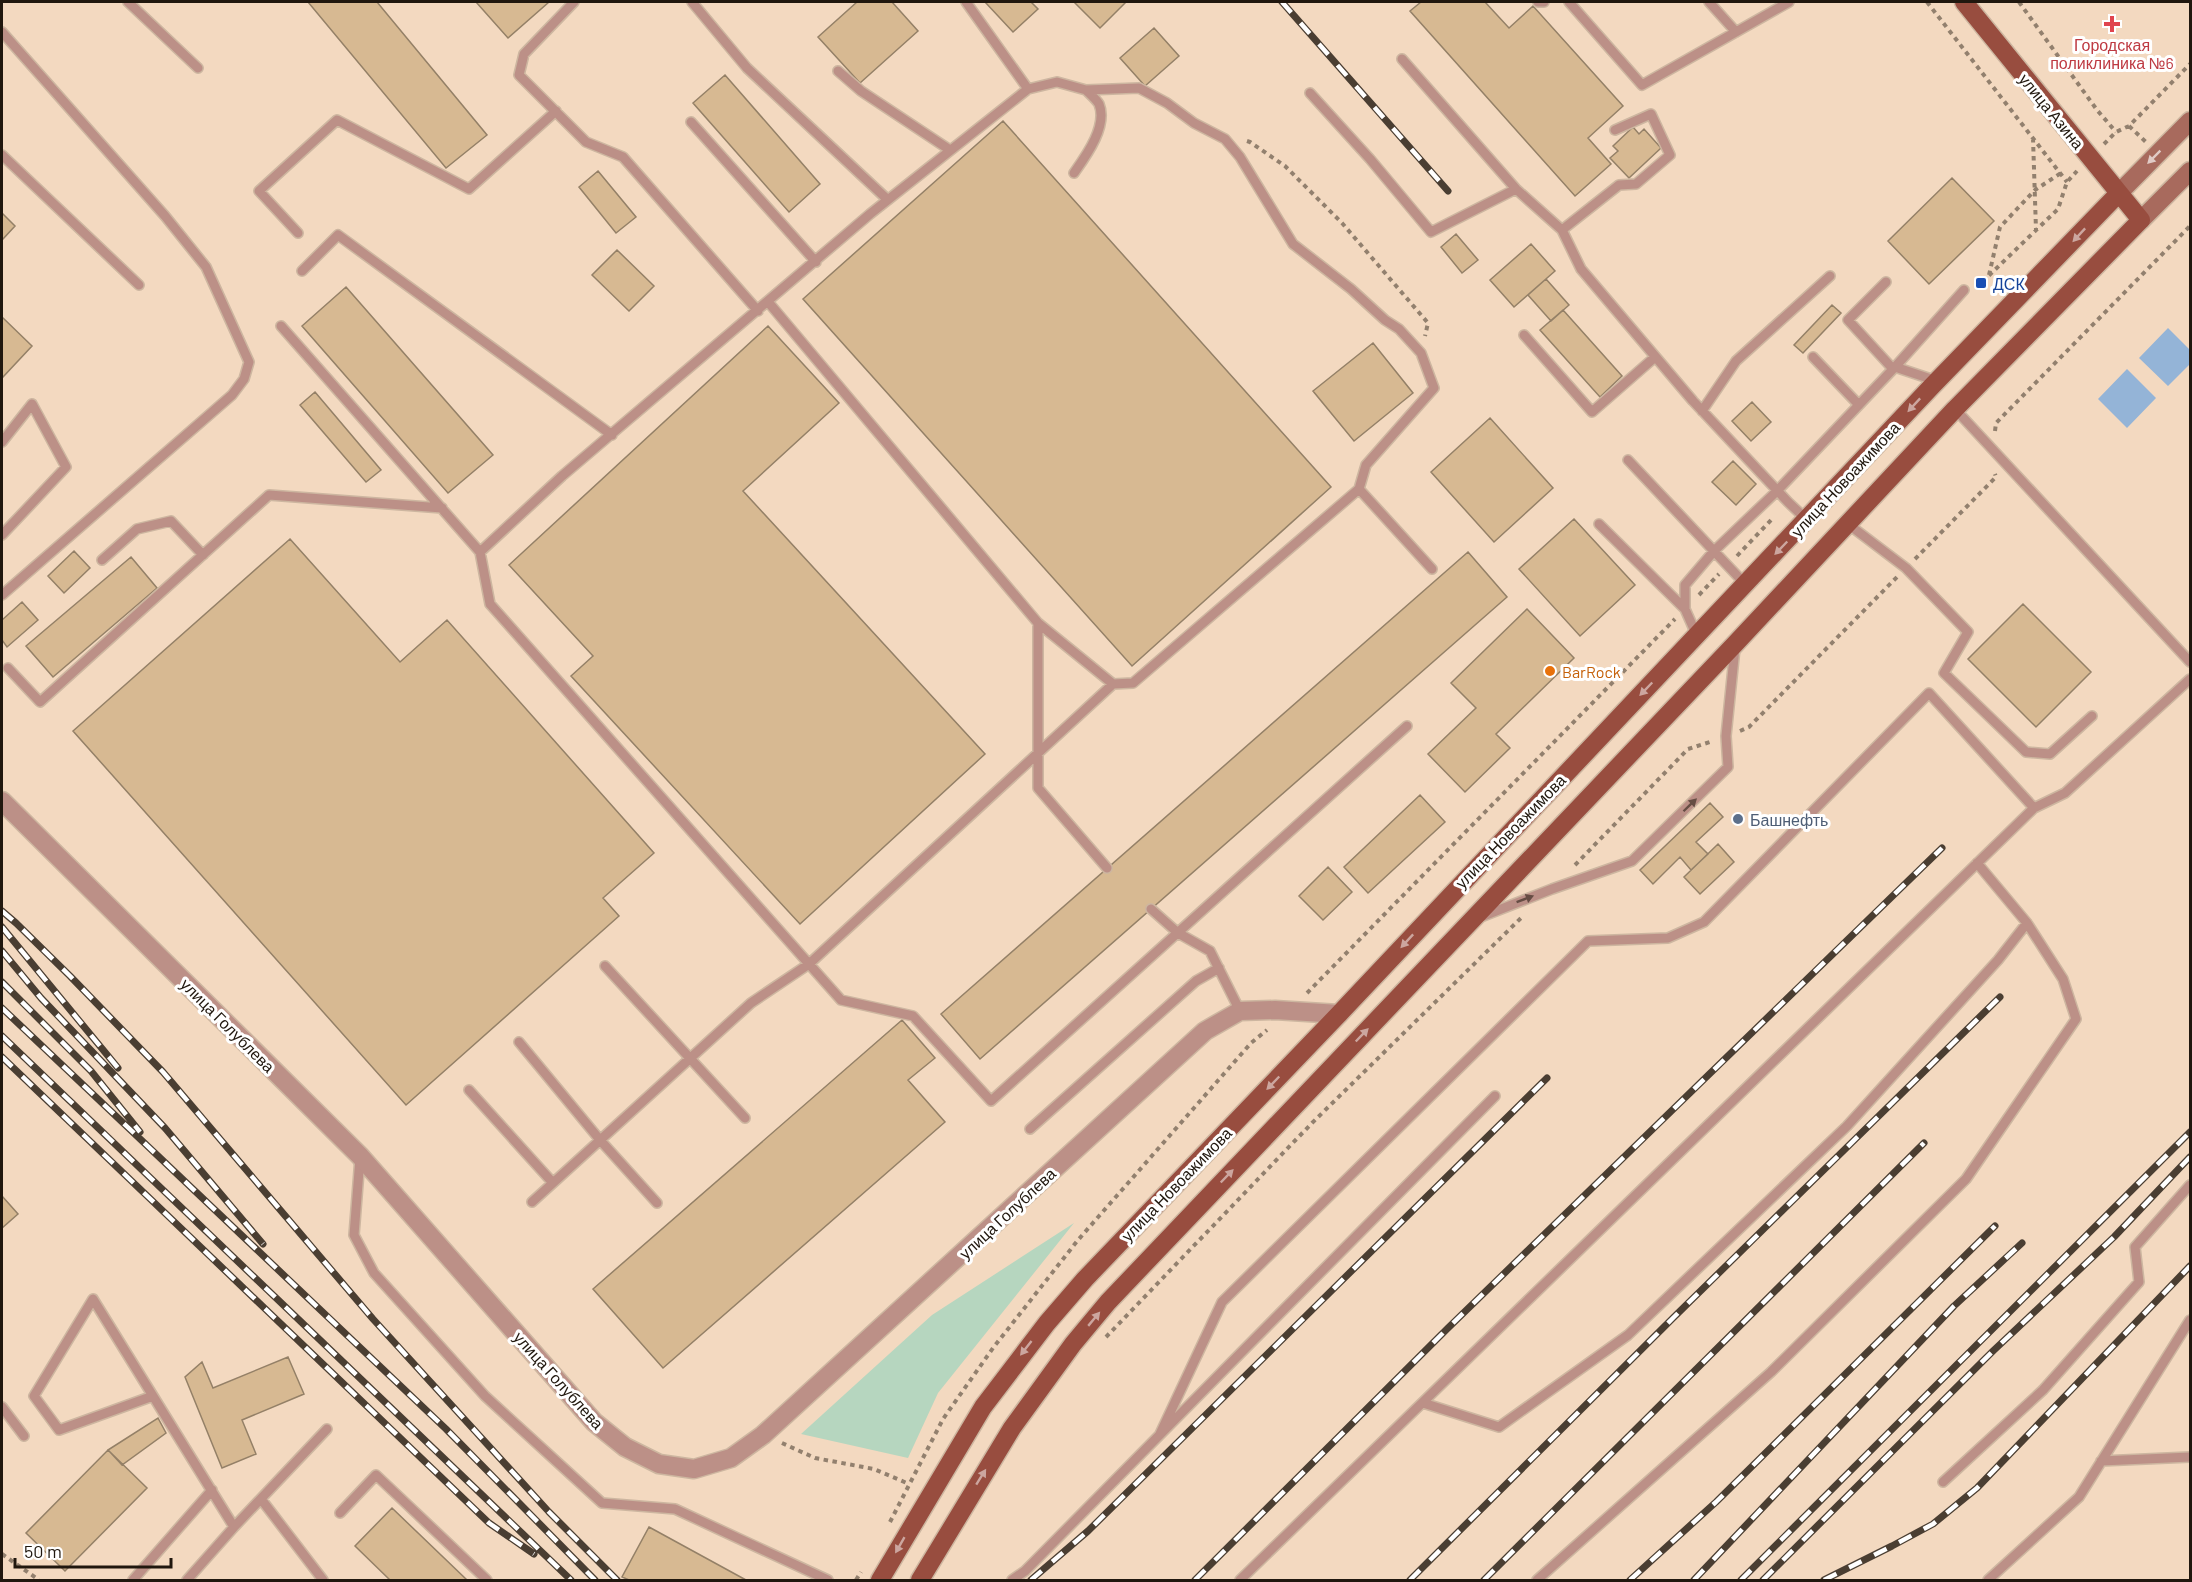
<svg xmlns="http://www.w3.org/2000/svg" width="2192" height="1582" font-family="Barlow,sans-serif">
<rect width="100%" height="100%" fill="#f3d9c0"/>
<path fill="#b6d6bf" d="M1074,1223L938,1393L908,1458L801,1434L932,1315Z"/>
<path fill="#94b4d7" d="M2168,328L2190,350V364L2168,386L2139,358Z
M2127,369L2156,398L2127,428L2098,399Z"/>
<path fill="#d7b992" stroke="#948067" stroke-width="1.5" d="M308,2H377L487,135L446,168Z
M476,2H549L508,38Z
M857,2H892L918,31L860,83L818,37Z
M985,2H1031L1038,9L1013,32Z
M1074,2H1126L1100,28Z
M1421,2H1485L1509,28L1533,6L1623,106L1588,138L1611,164L1575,196L1410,11Z
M1154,28L1179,56L1145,86L1120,58Z
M725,75L820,184L789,212L693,103Z
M1003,121L1331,487L1132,666L803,299Z
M1633,127L1639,134L1644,129L1661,148L1629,178L1610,158L1618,151L1613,146Z
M598,171L636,217L616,233L579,187Z
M1952,178L1994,221L1929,284L1888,241Z
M2,213L15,226L2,240Z
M1456,234L1478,260L1462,273L1441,247Z
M1531,244L1555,271L1514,307L1490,280Z
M617,250L654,286L629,311L592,275Z
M1546,279L1569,305L1551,321L1528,295Z
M346,287L493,455L448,493L302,326Z
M1832,305L1841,313L1803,353L1794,345Z
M1563,310L1622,376L1600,397L1540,330Z
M2,317L32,346L2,378Z
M768,326L839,403L743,491L985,754L800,924L571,676L593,656L509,565Z
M1373,343L1413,393L1354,441L1313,391Z
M315,392L381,470L366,482L300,405Z
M1752,402L1771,422L1751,441L1732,421Z
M1490,418L1553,488L1494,542L1431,472Z
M1733,461L1756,484L1736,505L1712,482Z
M1574,519L1635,585L1580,636L1519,569Z
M290,539L400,662L447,620L654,853L603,898L619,916L406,1105L73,731Z
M74,551L90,568L64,593L48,576Z
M1468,552L1507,597L980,1059L941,1014Z
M131,557L157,588L53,677L26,646Z
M22,602L38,620L7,647L2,640V620Z
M2023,604L2091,672L2036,727L1968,659Z
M1527,609L1574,658L1496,734L1510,748L1465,792L1428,754L1476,708L1451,683Z
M1420,795L1445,822L1368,893L1344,867Z
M1710,803L1723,817L1696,842L1708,854L1691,870L1680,857L1653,884L1640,870Z
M1718,844L1734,862L1700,894L1684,877Z
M1328,867L1352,892L1323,920L1299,896Z
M902,1020L935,1058L908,1080L945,1122L663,1368L593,1289Z
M2,1196L18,1214L2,1228Z
M288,1357L304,1394L242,1420L256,1454L222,1468L185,1377L202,1362L213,1388Z
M158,1418L166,1433L122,1465L108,1450Z
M108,1450L147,1488L65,1571L26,1533Z
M392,1508L467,1580H390L355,1546Z
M649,1527L746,1580H629L622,1577Z"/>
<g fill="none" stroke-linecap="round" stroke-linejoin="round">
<g stroke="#cdb6a0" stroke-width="12">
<path id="lane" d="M128,2L198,68
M574,2L524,54L519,75L586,142L623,157L758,311
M692,2L747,68L888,200
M966,2L1028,89
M1538,2H1544
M1569,2L1642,85L1789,2
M1709,2L1736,32
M2,32L165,216L206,267L249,362L244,379L232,395L2,595
M1402,59L1516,189L1562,230L1581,269L1693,401L1788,502L1807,520
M838,71L861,91L950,150
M1310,93L1370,159L1431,232L1516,189
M691,122L816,262
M2,155L139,285
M1074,173C1086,156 1108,126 1099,104C1096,99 1090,94 1086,90
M1562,230L1619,185L1636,184L1670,155L1651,114L1615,130
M298,233L259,191L337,120L469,189L556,111
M302,271L338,235L612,435
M1886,282L1848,320L1893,369
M769,303L1038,623V788L1107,868
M281,326L480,552
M1524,335L1592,412L1655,357
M1813,357L1859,405
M1895,367L1964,290
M1955,409L2190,662
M1702,411L1736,361L1830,276
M2,442L32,404L66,467L2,535
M1628,460L1746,585
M1359,489L1133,683L1113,684L809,964L490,604L480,552L562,476L870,214L1028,89L1057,82L1086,90L1139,88L1167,103L1194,123L1225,139L1240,157L1293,244L1351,289L1385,320L1399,329L1421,353L1434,388L1366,465L1359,489L1432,569
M1599,524L1685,609
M1848,524L1906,568L1968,632L1944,673L2026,752L2050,754L2092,716
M102,560L137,529L171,521L203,555
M1038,623L1113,684
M1697,636L1685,609V585L1714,551L1777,491L1895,367L1937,381
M8,668L40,702L269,495L442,508
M1151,909L1178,933L1210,951L1240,1011
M1481,917L1552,889L1632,861L1728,767L1726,736L1735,648
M605,966L745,1118
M519,1042L600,1140L657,1203
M469,1090L553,1183
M1030,1129L1196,981L1219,968
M360,1158L354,1235L374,1273L485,1396L602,1503L675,1509L828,1580
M532,1202L751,1003L809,964L841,1000L913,1016L991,1101L1407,726
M153,1396L59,1430L34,1396L93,1299C140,1375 187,1451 234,1527L187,1580
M1423,1403L1499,1427L1628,1335L1847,1126L1998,960L2027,923
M2,1407L24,1436
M1160,1434L1222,1302L1588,941L1668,938L1704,922L1929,693L2034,808L2065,793L2190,679
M2101,1461L2190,1457
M1943,1482L2043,1390L2139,1282L2135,1247L2190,1185
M261,1499L323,1580
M340,1513L376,1475L487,1580
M234,1527L327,1429
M133,1580L212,1490
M1012,1580L1025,1571L1495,1096
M1240,1580L2034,808
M1537,1580L1771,1372L1966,1179L2076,1019L2063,979L2027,923L1977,863
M1988,1580L2079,1497L2190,1320"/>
</g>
<g stroke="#cdb6a0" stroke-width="21">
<path id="street" d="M2,801L360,1156L594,1422L625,1447L659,1464L694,1469L731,1458L763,1435L1205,1031L1240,1011L1275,1010L1339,1014"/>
</g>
<g stroke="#cdb6a0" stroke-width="21">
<path id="secondary" d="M2119,193L2190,121
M2141,220L2190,171"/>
</g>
<g stroke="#cdb6a0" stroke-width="21">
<path id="primary" d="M880,1580L983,1407L1047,1323L1085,1279L1339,1014L1932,386L2119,193
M920,1580L1012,1428L1073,1344L1108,1302L1735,644L1955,409L2141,220L1964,2"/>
</g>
<path stroke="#92806e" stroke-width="4" stroke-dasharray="4.5 4.5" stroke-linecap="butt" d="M1927,2L2067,182
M2019,2L2097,110L2116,132
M2129,126L2146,142
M2033,138L2036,230
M1247,141L1250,142L1285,166L1342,223L1428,323L1425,336
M2104,144L2116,132L2129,126L2190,64
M1989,275L2000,227L2035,190L2061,173
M1976,288L2058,209L2067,182L2077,171
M1995,431L1996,423L2190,226
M1737,556L1771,520
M1915,559L1996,477L1995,474
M1699,595L1719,574
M1740,731L1749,727L1897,577
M1575,865L1688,749L1713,741
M1307,993L1675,619
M1106,1337L1312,1123L1521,918
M782,1443L815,1458L874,1469L909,1484
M890,1522L943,1419L993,1348L1078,1240L1251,1043L1267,1030
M2,1554L39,1580
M856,1580L861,1572"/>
<use href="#lane" stroke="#bc9087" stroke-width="9"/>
<use href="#street" stroke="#bc9087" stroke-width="18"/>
<use href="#secondary" stroke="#a86a5d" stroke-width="18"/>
<use href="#primary" stroke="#984d3f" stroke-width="18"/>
<g stroke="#4a3e32" stroke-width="7">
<path id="rail" d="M1282,2L1448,191
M2,911L16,923L70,976L163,1072L373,1319L549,1512L617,1580
M2,927L118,1068
M2,951L41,998L165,1128L263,1244
M2,982L91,1071L140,1132
M2,1008L446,1429L595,1580
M2,1036L571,1580
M2,1057L489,1523L534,1554
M1031,1580L1088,1531L1547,1078
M1195,1580L1448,1328L1942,848
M1410,1580L1674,1317L2000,997
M1484,1580L1924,1143
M1630,1580L1716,1502L1995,1226
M1694,1580L1954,1306L2022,1243
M1741,1580L2190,1132
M1763,1580L1993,1351L2114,1237L2190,1157
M1824,1580L1892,1546L1933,1524L1977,1488L2190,1266"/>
</g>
<use href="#rail" stroke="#fff" stroke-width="4.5" stroke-dasharray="14" stroke-linecap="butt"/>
</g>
<defs><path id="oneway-solid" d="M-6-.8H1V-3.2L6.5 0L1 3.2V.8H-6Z" transform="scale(1.5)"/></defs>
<use fill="#e1cbc6" href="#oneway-solid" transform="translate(2154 157) rotate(135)"/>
<g fill="#cca69f">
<use href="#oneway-solid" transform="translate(2079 235) rotate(133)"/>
<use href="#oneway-solid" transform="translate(1914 405) rotate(133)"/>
<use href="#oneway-solid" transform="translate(1781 548) rotate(134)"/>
<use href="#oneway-solid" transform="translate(1646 689) rotate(134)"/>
<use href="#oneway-solid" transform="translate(1407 941) rotate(133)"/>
<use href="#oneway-solid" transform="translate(1362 1035) rotate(-46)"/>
<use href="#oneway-solid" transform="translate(1273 1083) rotate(134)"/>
<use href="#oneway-solid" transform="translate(1227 1176) rotate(-46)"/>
<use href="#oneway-solid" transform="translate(1094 1319) rotate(-50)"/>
<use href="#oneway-solid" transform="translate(1026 1348) rotate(128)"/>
<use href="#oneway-solid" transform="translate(981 1477) rotate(-58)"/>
<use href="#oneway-solid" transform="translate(900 1545) rotate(120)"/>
</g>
<g fill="#664d44">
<use href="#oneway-solid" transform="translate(1690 805) rotate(-44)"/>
<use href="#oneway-solid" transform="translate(1525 899) rotate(-21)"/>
</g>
<path fill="#e0444e" stroke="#fff" stroke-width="2" d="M2109 15h6v6h6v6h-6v6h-6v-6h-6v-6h6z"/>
<rect fill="#1a4fb4" stroke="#fff" stroke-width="2" x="1975" y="277" width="12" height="12" rx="3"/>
<circle fill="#e8710a" stroke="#fff" stroke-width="2" cx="1550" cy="671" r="6"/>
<circle fill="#5c6f8a" stroke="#fff" stroke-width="2" cx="1738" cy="819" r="6"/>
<g text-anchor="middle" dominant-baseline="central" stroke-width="6" stroke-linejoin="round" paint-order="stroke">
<g font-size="16" fill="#be3a42" stroke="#fff">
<text x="2112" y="44">Городская<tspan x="2112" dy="18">поликлиника №6</tspan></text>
</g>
<g font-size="16" fill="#20170e" stroke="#fff">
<text transform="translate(2052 111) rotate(51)">улица Азина</text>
<text transform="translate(1845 479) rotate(-47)">улица Новоажимова</text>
<text transform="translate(1510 831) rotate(-46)">улица Новоажимова</text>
<text transform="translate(228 1025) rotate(45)">улица Голублева</text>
<text transform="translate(1176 1184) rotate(-46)">улица Новоажимова</text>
<text transform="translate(1007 1213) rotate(-43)">улица Голублева</text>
<text transform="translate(559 1380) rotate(48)">улица Голублева</text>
</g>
<g font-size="16" fill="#164399" stroke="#fff" text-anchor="start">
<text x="1993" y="283">ДСК</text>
</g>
<g font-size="16" fill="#c56008" stroke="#fff" text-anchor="start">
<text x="1562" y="671">BarRock</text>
</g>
<g font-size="16" fill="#4e5e75" stroke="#fff" text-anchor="start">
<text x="1750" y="819">Башнефть</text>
</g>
</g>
<rect width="2192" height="1582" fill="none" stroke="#20170e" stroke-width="6"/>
<path d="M15 1558v9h156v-9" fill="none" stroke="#20170e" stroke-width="3"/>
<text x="24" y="1558" font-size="18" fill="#20170e" stroke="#ffffff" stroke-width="4.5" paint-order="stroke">50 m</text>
</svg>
